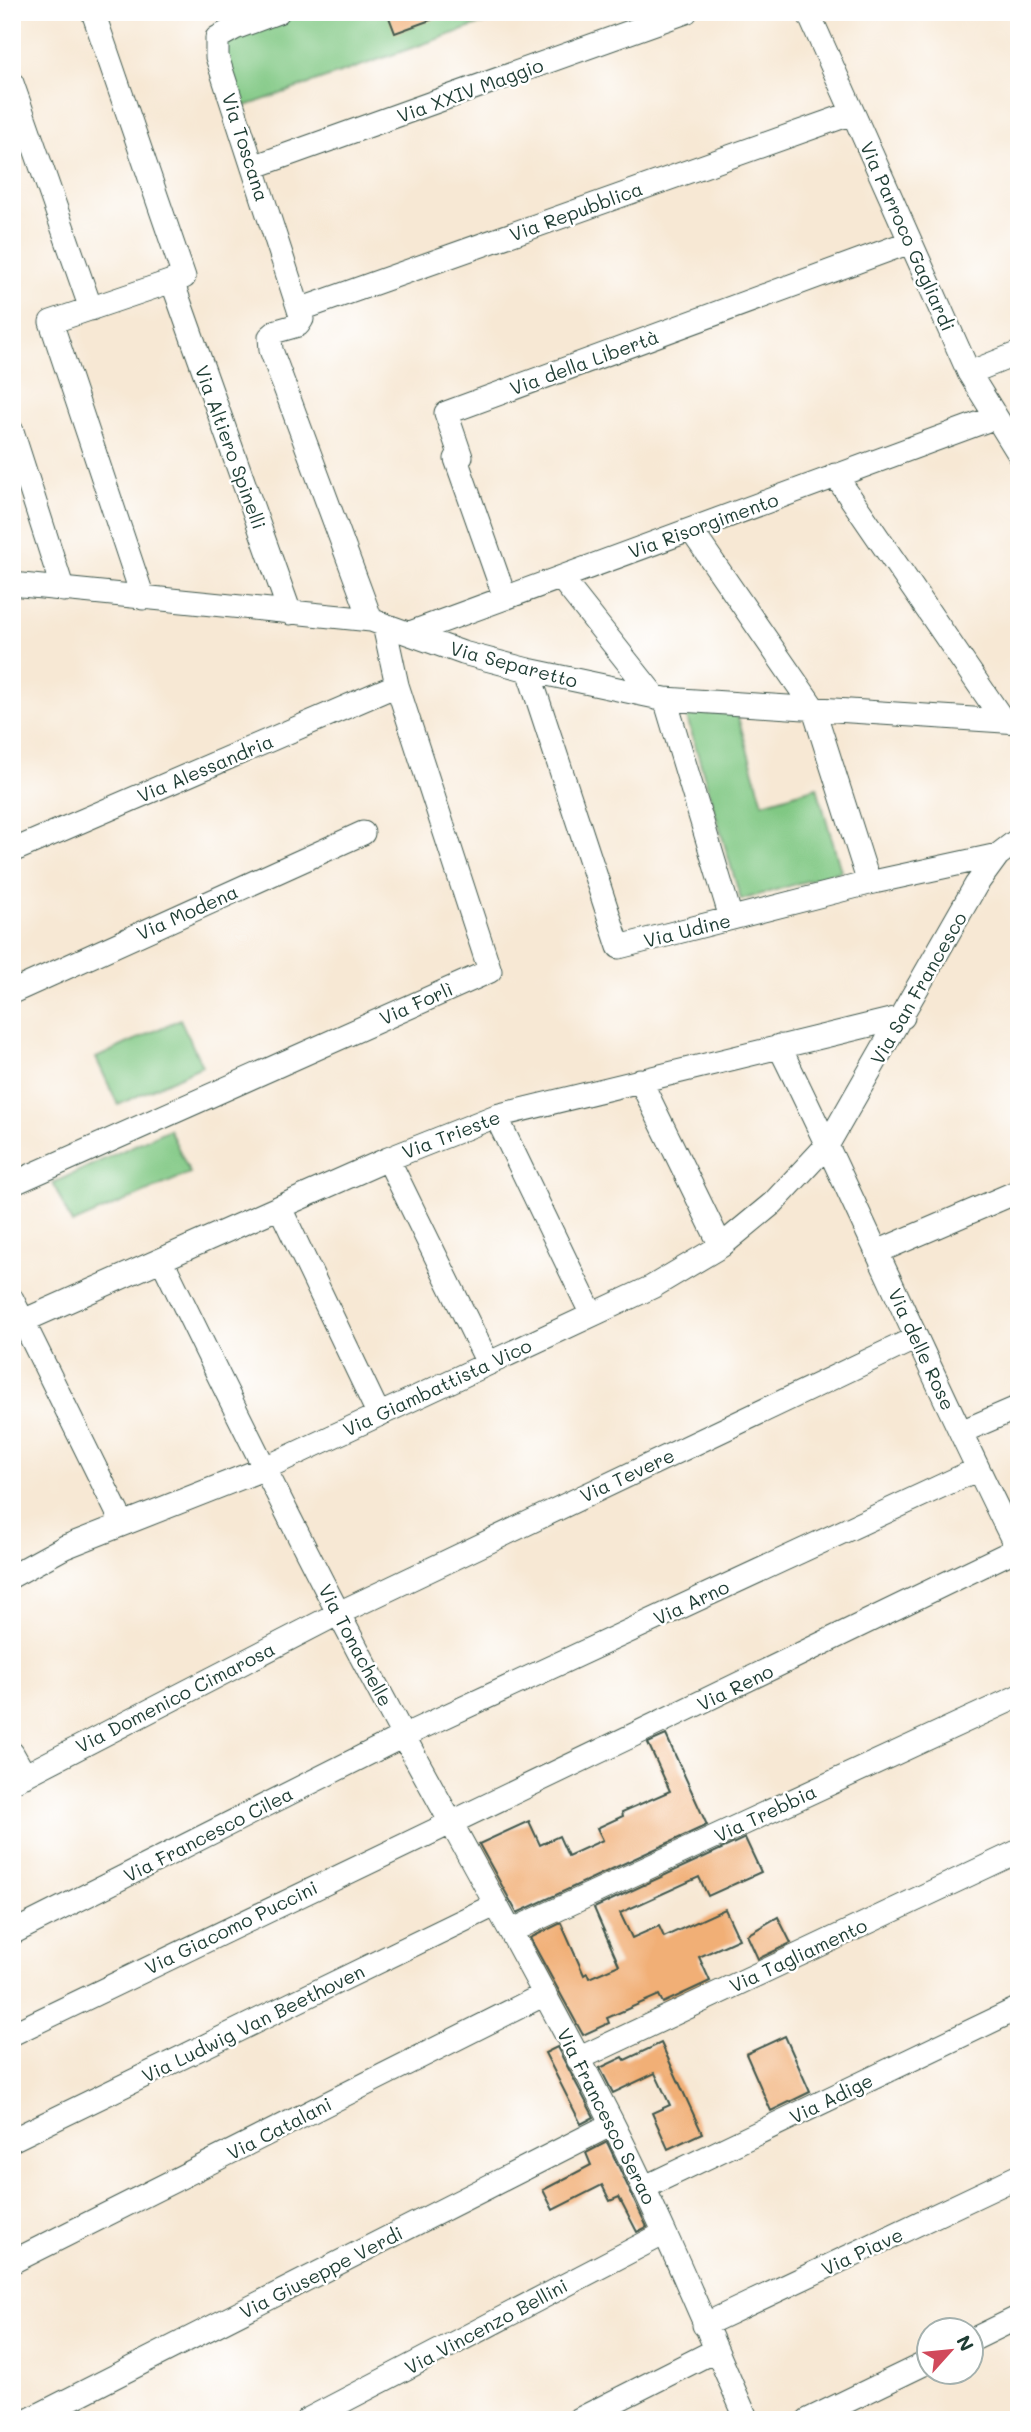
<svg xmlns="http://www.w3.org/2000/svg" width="1031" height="2432" font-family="Mali,sans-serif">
<rect width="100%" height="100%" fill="#fff"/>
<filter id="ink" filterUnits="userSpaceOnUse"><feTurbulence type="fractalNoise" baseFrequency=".0143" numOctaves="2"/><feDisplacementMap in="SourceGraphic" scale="14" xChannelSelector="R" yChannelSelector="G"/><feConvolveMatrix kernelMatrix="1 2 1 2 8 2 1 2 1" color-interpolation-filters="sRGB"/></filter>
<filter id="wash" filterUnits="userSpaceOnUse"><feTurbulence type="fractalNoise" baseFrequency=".00686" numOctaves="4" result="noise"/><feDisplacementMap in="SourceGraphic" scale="28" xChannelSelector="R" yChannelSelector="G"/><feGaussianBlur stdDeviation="1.57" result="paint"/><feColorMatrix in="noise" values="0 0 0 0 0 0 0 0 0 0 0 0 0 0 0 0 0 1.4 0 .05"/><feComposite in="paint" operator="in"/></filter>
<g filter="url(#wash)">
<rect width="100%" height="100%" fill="#f7e8d4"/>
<path fill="#80c883" stroke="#50825c" stroke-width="2" d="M302,12H515L243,107L222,46L225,40Z
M685,711L737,714L763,803L817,787L841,871L741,900Z
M180,1019L202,1066L118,1105L96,1058Z
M169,1129L190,1173L72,1224L53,1183Z"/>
<g id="blocks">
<path fill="#f1af76" d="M387,12H447V14L395,33Z
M666,1735L707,1825L517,1913L479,1844L529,1821L540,1845L559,1836L568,1856L603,1840L597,1828L623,1816L622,1812L670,1791L648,1743Z
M745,1838L761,1872L708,1896L699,1877L620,1913L632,1938L659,1926L664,1937L725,1909L739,1939L699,1957L710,1981L663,2003L659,1995L607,2018L609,2023L583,2035L530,1938L561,1923L584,1975L587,1973L589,1978L619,1965L594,1908Z
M778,1917L791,1943L758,1959L747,1935Z
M785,2036L810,2092L771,2111L746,2054Z
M661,2043L702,2133L668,2149L652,2113L670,2105L655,2073L613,2093L600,2068L623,2057L625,2060Z
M557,2047L594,2117L581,2124L545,2053Z
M607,2142L647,2227L637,2232L619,2197L610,2201L602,2185L553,2210L543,2190L591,2165L586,2153Z"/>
</g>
</g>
<g filter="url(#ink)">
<use href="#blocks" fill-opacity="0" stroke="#3f574c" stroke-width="2"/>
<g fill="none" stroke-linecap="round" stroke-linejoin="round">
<g stroke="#3f574c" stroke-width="25">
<path id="minor" d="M93,12L184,277L51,322L143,598
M278,12L235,28L217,38V57L302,319L298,325L277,331L270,337L271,350L371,620
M808,12L969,373L1019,454
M12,83L91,309
M253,167L686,12
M172,281L290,613
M299,310L853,113
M969,373L1019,353
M12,431L63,590
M835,475L1003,720
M691,530L813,707L869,883
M561,578L656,698
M12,584L371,620L463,653L528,670L665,699L1019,722
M505,598L456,459L461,457L446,413L910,242
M410,633L996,417
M528,670L619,947L869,883L998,855
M665,699L731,918
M12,851L397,685
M12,992L363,833
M779,1046C862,1213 935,1386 1019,1552
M640,1080L721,1246
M496,1116L592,1315
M388,1159L488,1363
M12,1184L490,971L397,685L384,625
M280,1208L379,1415
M877,1252L1019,1191
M162,1260C240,1420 319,1580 404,1737C474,1865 546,1993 612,2122C661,2219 703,2320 747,2420
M12,1299L123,1524
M23,1321L388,1159L496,1116L903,1017
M961,1432L1019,1407
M12,1576L65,1547L263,1469L652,1287L721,1246L773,1203L828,1144L976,885L998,855L1019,839
M12,1753L25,1776
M12,1782L339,1613L916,1338
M511,1931L1019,1696
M12,1933L403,1736L978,1469
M12,2034C347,1871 683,1713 1017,1549
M578,2059L1019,1851
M12,2140L495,1905
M643,2188L1019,2008
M12,2262L545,1994
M704,2325L1019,2176
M972,2340L1019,2317
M29,2420L612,2124
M307,2420L665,2233
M578,2420L716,2350
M808,2420L930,2361"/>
</g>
<use href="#minor" stroke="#fff" stroke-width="23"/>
</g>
</g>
<g text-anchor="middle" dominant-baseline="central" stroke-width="5" stroke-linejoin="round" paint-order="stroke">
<g font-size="19" fill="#1f3d34" stroke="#fff">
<text transform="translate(470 90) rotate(-20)">Via XXIV Maggio</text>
<text transform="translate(246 147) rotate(72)">Via Toscana</text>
<text transform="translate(576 211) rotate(-20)">Via Repubblica</text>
<text transform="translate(908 236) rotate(66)">Via Parroco Gagliardi</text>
<text transform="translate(584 362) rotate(-20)">Via della Libertà</text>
<text transform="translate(231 447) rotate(70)">Via Altiero Spinelli</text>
<text transform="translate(703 525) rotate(-20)">Via Risorgimento</text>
<text transform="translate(514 664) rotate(15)">Via Separetto</text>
<text transform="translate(205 768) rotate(-23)">Via Alessandria</text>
<text transform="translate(187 912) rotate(-24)">Via Modena</text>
<text transform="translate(687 930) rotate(-14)">Via Udine</text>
<text transform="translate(918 988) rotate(-60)">Via San Francesco</text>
<text transform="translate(416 1003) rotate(-24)">Via Forlì</text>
<text transform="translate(451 1134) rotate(-21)">Via Trieste</text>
<text transform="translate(922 1349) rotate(65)">Via delle Rose</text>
<text transform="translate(437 1387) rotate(-25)">Via Giambattista Vico</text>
<text transform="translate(627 1475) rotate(-25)">Via Tevere</text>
<text transform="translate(691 1602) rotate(-25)">Via Arno</text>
<text transform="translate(356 1645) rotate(62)">Via Tonachelle</text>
<text transform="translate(735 1687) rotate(-26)">Via Reno</text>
<text transform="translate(175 1697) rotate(-27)">Via Domenico Cimarosa</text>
<text transform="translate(765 1813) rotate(-25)">Via Trebbia</text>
<text transform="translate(208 1834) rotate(-27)">Via Francesco Cilea</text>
<text transform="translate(231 1927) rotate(-26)">Via Giacomo Puccini</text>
<text transform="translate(798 1955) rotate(-25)">Via Tagliamento</text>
<text transform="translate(253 2023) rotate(-26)">Via Ludwig Van Beethoven</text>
<text transform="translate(831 2098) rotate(-26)">Via Adige</text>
<text transform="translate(607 2116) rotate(63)">Via Francesco Serao</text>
<text transform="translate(279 2128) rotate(-27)">Via Catalani</text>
<text transform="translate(862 2251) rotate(-25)">Via Piave</text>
<text transform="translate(321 2272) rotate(-27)">Via Giuseppe Verdi</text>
<text transform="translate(486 2326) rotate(-28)">Via Vincenzo Bellini</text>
</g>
</g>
<rect width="1031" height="2432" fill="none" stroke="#fff" stroke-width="42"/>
<g transform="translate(950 2351) rotate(63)"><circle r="33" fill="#ffffff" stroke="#a5b1ae" stroke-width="2"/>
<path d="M0-5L12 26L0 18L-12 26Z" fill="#d1495b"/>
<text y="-10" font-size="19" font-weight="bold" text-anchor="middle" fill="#1f3d34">N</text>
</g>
</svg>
